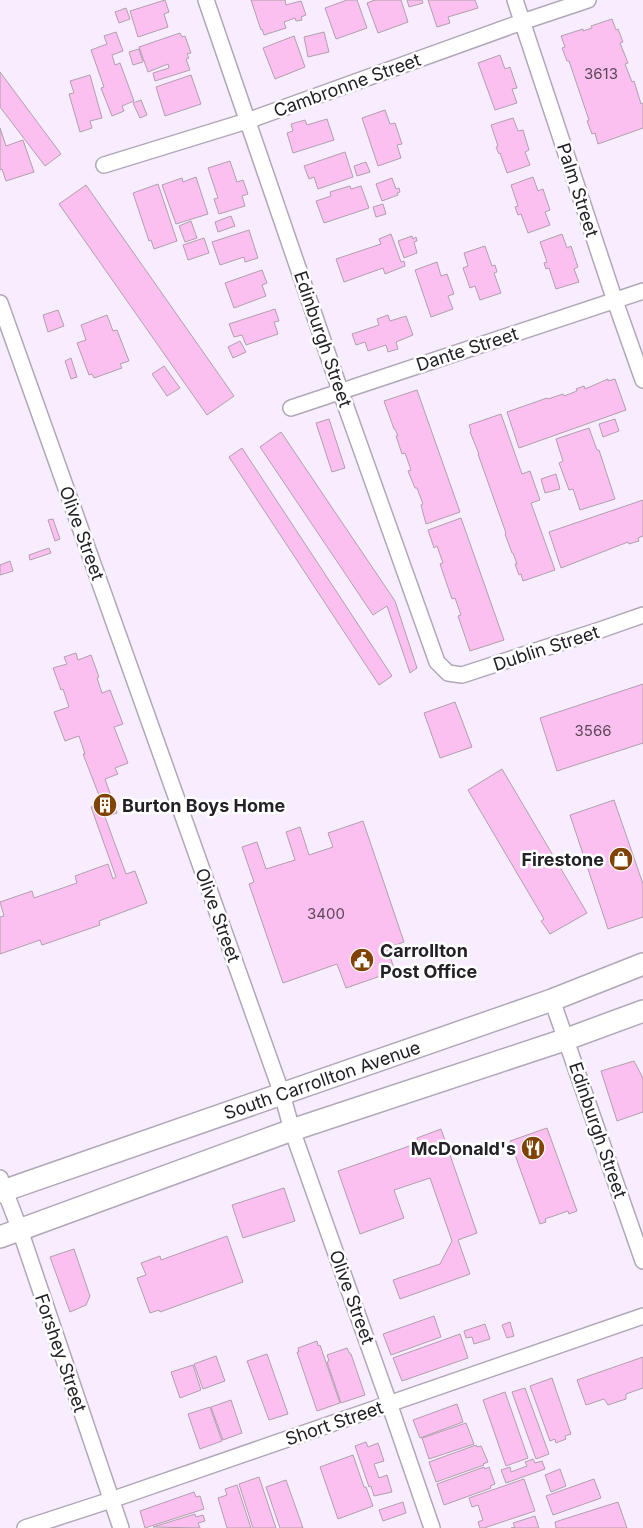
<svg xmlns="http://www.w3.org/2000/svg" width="643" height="1528" font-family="Inter,sans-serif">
<rect width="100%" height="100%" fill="#f8edff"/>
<path fill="#fbc0ef" stroke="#b09fac" d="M165,0L169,12L164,14L168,27L138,37L130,11Z
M251,0H285L286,5L301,1L306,15L301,17L302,20L296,21L295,18L284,22L286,28L264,35L262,29L261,30Z
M347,0H357L367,28L336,39L325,8Z
M375,0H401L408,22L378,33L367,3Z
M407,0H422L423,3L409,7Z
M428,0H475L478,8L448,17L450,23L437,27Z
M126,8L130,19L119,23L115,12Z
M612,19L616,30L618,29L623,42L620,43L628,63L625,64L632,82L634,81L641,104L643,103V128L598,144L595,133L592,134L587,121L589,120L569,61H567L562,48L565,47L561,36L583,29V31L592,28L591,26Z
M116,32L123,51L112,55L115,65L120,63L134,101L122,106L124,111L112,116L101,88L104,87L91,50L107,44L104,36Z
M324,32L329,52L308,57L304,37Z
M180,33L182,37L185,36L191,53L187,54L189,58L186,59L190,70L155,81L153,73L169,68L168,64L148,72L139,47Z
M294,36L305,67L275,79L263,48Z
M139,49L143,62L133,65L129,52Z
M500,55L505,69L510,67L517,88L512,89L517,103L495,110L478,63Z
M0,72L61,154L45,166L0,107Z
M90,75L102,118L90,121L92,128L80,132L69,94L74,93L70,81Z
M191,75L201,104L165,116L156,87Z
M141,100L147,115L140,118L133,103Z
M385,110L390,124L395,123L402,144L397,145L401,158L378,166L362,118Z
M513,118L518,131L523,130L529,150L525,152L530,165L507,173L500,153L499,154L496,147L498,146L491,125Z
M327,119L334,140L293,153L287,133L293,131L291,124L305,120L307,125Z
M0,128L6,146L23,140L34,172L6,181L2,169L0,170Z
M345,152L353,177L318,189L314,177L309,179L304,166Z
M230,161L237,182L243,180L248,194L242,196L245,206L219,214L214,199L218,198L208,168Z
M366,162L370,172L357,176L354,166Z
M196,177L208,214L176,224L162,185L182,178L183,182Z
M533,177L538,191L543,189L550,210L545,212L550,225L528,233L521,214L518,215L515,207L518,206L511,185Z
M392,178L396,189L399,188L400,192L397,193L398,195L382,201L376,184Z
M158,184L177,241L154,249L151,240L149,241L133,193Z
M86,185L234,396L207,415L59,204Z
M350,186L351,189L361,186L369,208L324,223L316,201L331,196L330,192Z
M383,204L386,214L376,217L373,207Z
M231,216L235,226L218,232L215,222Z
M191,221L197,238L185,242L179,226Z
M249,230L258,258L245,262L244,257L220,265L212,242Z
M391,234L401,262L404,261L405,266L385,274L383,268L344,282L336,259L381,244L379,239Z
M562,234L567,248L571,246L578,267L574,269L579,282L556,289L549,268L546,269L544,263L547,262L540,242Z
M412,236L413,239L416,237L417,241L414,242L417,253L404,258L398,241Z
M204,238L209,253L188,260L183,245Z
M485,246L492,266L495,265L497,272L494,273L501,293L480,300L475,286L470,288L463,268L468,266L464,253Z
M437,262L441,276L447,274L454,294L448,296L453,309L431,317L415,270Z
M262,270L267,283L262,285L266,296L234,308L225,283Z
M275,309L279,321L274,322L278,334L246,345L242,335L234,337L229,324Z
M58,310L64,326L48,332L43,315Z
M107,315L113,331L117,330L129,361L120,364L122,368L94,378L92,374L89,375L77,343L86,340L81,325Z
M388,315L390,321L406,316L413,335L396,342L398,349L388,352L386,345L368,351L365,342L356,345L352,334L379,325L377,319Z
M240,341L246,352L233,358L228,347Z
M71,358L77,377L71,379L65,361Z
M164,366L180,388L167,396L152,374Z
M608,379V381L615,379L626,410L519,448L507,412L547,398L548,399L563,394L564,396L577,391L576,389L584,386L585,389Z
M417,390L460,512L426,524L421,505L423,504L417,488H415L408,471L411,470L405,453L402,454L396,436H398L395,429H394L384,401Z
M501,414L522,474L530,471L540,500L531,503L555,570L523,581L521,574L519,575L515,564H517L513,553H512L505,534L506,533L478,454H479L470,432L471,431L469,425Z
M329,419L345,468L332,472L316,423Z
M615,419L619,431L603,437L599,424Z
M589,428L597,450H599L615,499L580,510L573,489L569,490L559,463L563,461L556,439Z
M281,432L395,601L417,668L410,673L387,606L373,615L260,447Z
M242,448L392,676L379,685L229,457Z
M556,474L560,489L545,493L541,479Z
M643,500V536L638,538L639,541L629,544L628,542L561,568L549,532Z
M461,518L504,640L470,651L458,616L461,615L455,598L452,599L440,564L443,563L437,546L434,548L428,530Z
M53,519L60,539L55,541L48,520Z
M49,548L51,553L30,560L29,555Z
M10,561L13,571L0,575V565Z
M76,653L78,660L91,655L99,677L97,678L102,693L110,690L123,724L114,727L128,763L115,768L118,774L105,779L117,813L105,817L126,874L135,871L147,903L99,921L100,925L42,945L40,940L0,954V917L4,916L0,902L32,891L34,898L77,883L75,876L108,864L113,879L116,877L91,807L102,803L83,754H85L79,736L65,741L54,712L69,707L63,689L61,690L53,668L67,664L64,657Z
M643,684V743L557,771L540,718Z
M455,702L472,747L440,758L424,713Z
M502,769L587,913L550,934L541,921L544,919L468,790Z
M614,800L643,884V917L608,929L570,815Z
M363,821L404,942L387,948L395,971L346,988L337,964L283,983L249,884L254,882L242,847L257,842L266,869L295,860L286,832L300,827L309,855L333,847L328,833Z
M634,1061L643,1078V1112L617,1121L601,1071Z
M547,1128L577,1211L569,1214L568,1211L545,1219L546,1222L540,1224L510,1141Z
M441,1129L477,1233L458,1240L470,1274L400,1299L393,1280L440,1264L452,1241L430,1178L394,1190L404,1218L360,1234L338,1171L418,1143L417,1138Z
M284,1188L295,1221L243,1238L232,1205Z
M227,1236L243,1282L160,1312L159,1310L150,1313L137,1278L146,1275L141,1263L160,1256L161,1260Z
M74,1249L90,1296L86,1305L70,1312L50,1257Z
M434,1316L441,1337L391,1355L383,1334Z
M510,1322L514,1336L507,1338L502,1325Z
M485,1324L490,1339L474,1344L472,1337L466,1338L464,1331Z
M460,1334L468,1358L402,1381L393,1358Z
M317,1341L318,1346L320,1345L340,1403L317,1411L297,1352H299L298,1348Z
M347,1348L350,1354H351L365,1395L341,1403L327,1362L329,1361L327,1355Z
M267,1354L288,1414L269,1420L247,1361Z
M216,1356L225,1381L203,1389L194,1364Z
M643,1357V1388L626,1394V1399L608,1405L604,1399L586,1405L577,1380Z
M193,1365L201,1390L180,1398L171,1372Z
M552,1378L571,1434L565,1436L566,1439L556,1443L555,1439L550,1441L530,1386Z
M525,1388L549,1454L536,1459L512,1392Z
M505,1392L528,1458L506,1466L483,1400Z
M231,1400L242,1433L223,1440L211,1407Z
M457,1404L463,1422L420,1438L413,1420Z
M210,1407L222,1441L200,1449L188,1414Z
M466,1423L474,1444L429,1459L422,1438Z
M366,1442L368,1447L378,1443L384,1461L374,1464L379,1478L387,1475L392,1492L374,1496L371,1486L369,1487L355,1446Z
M476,1445L477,1447L481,1446L488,1462L483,1464L484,1465L436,1482L429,1462Z
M353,1455L364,1487H366L373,1506L338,1519L320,1467Z
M533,1459L535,1463L542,1461L545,1469L506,1483L501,1470L510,1467L511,1472L527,1466L525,1462Z
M484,1467L485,1469L489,1467L495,1484L490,1486L491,1488L444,1505L437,1484Z
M560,1469L566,1486L551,1492L545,1475Z
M259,1477L276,1528H253L239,1484Z
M524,1479L535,1511L484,1528H480L478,1522L483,1520L478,1505L472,1507L469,1498Z
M594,1479L601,1498L553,1515L546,1496Z
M286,1480L303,1528H280L266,1487Z
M237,1485L251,1528H227L218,1498L227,1495L225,1489Z
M194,1492L196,1497L200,1496L204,1509L145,1528L140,1511Z
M403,1502L406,1513L383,1521L379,1510Z
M618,1502L627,1528H556L555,1522Z
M195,1514L196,1517L203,1515L205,1521L198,1523L200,1528L153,1527Z
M535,1516L539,1528H511L515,1527L513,1523Z"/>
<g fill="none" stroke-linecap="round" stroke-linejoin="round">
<g stroke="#b1a7b7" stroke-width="18">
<path id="minor" d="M206,0L340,390L437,662L448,673L462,675L600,630L643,615
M515,0L615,301L643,380
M104,165L247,121L522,22L588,0
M0,303L282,1094L292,1130L389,1403L432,1528
M291,408L643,291
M552,1000L643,1261
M0,1178L20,1230L121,1528
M25,1528L111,1500L643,1316"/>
</g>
<g stroke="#b1a7b7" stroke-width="24">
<path id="secondary" d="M0,1192L552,1000L643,964
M0,1237L292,1130L567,1039L643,1011"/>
</g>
<use href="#minor" stroke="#fff" stroke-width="15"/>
<use href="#secondary" stroke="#fff" stroke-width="21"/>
</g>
<defs>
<g id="building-disc" transform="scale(1.25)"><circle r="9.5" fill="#814303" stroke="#fff"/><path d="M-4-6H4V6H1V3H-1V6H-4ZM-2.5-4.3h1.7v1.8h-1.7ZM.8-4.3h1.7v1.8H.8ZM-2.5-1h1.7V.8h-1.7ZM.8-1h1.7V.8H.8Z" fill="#fff"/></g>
<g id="shop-disc" transform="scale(1.25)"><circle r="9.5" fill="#814303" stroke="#fff"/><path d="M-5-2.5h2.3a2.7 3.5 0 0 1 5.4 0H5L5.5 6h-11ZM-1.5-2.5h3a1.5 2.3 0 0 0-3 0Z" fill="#fff"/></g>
<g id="civic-disc" transform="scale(1.25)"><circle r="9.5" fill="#814303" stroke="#fff"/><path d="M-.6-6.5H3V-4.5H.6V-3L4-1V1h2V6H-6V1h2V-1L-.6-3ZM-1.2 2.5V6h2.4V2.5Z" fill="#fff"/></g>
<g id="restaurant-disc" transform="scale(1.25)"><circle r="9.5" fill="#814303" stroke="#fff"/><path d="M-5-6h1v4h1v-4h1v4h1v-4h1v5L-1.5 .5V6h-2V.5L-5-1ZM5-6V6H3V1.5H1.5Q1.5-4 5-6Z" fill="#fff"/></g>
</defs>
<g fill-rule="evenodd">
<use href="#building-disc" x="105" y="805"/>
<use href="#shop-disc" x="621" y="859"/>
<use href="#civic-disc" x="362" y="960"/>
<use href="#restaurant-disc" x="533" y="1148"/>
</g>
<g text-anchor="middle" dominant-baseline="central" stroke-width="5" stroke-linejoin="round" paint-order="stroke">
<g font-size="15" fill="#5a4859">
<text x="601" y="73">3613</text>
<text x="593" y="730">3566</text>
<text x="326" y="913">3400</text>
</g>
<g font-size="18" fill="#242027" stroke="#fff">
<text transform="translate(347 85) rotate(-20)">Cambronne Street</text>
<text transform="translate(578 190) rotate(72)">Palm Street</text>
<text transform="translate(323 339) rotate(71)">Edinburgh Street</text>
<text transform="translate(467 349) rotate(-18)">Dante Street</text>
<text transform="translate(82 533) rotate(70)">Olive Street</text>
<text transform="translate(546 648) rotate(-18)">Dublin Street</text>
<text transform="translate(218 915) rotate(70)">Olive Street</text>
<text transform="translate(322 1080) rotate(-19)">South Carrollton Avenue</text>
<text transform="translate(598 1130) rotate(71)">Edinburgh Street</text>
<text transform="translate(352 1297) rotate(70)">Olive Street</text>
<text transform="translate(61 1353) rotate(71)">Forshey Street</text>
<text transform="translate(334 1423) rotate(-19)">Short Street</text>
</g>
<g font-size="18" font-weight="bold" fill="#242027" stroke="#fff" text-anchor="start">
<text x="122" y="805">Burton Boys Home</text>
<text x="604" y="859" text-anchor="end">Firestone</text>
<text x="380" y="950">Carrollton<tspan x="380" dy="21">Post Office</tspan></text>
<text x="516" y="1148" text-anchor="end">McDonald's</text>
</g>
</g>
</svg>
